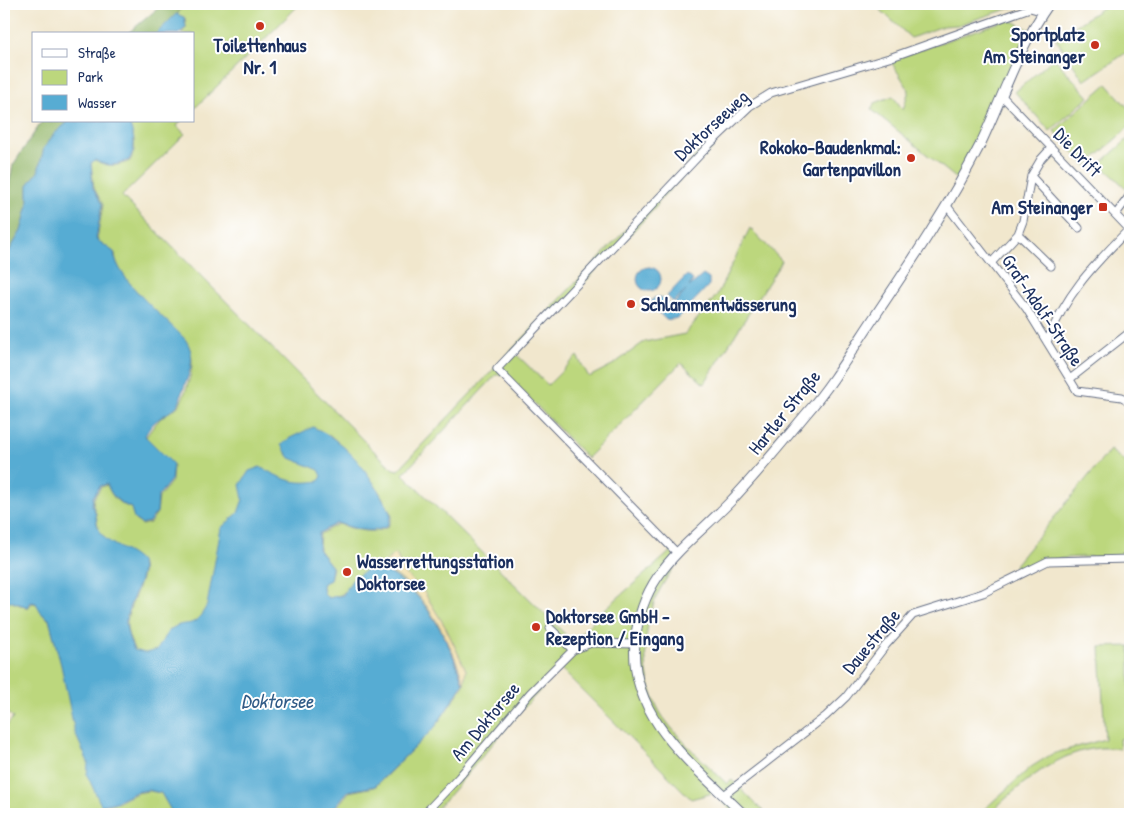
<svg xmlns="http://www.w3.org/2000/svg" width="1134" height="818" font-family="'Patrick Hand',sans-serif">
<rect width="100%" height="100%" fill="#fff"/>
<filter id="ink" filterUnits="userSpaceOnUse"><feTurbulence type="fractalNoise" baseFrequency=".02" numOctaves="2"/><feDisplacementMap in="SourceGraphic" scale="10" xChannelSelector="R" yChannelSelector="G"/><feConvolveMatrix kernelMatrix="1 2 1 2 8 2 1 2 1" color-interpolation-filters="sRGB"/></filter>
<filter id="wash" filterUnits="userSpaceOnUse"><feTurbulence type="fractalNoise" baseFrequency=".0096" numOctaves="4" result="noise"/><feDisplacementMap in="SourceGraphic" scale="20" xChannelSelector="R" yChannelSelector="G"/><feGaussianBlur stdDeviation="1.12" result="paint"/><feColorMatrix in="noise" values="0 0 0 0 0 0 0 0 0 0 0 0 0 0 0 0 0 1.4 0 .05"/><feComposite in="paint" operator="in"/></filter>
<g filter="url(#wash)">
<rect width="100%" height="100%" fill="#f1e7cd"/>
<path fill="#bcd77d" stroke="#6c836e" d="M183,4H300L194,109V34H181L186,28L185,18L177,15Z
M874,4H1023L958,25L943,26L911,38Z
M1108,4H1126L1130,10V50L1084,81L1056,39Z
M1009,19L1030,30L957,179L871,109L875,103L893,96L903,110L909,90L890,60Z
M1054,58L1089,97L1050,131L1015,92Z
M1107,84L1130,110V126L1086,166L1054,131Z
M128,121H181L177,126L185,134L122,196L372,449L393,469L398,470L709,142L714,147L659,200L657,206L516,354L548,385L577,356L589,377L614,364L644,342L685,334L717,295L750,228L782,261L704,384L681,363L587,458L506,374L496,375L403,474L573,642L605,609L671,551L679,560C669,575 658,589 653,606C641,640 643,687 663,717C681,742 705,762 727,784L732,780L766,814H736L713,793L691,799L561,669C514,714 476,767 432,814H331L349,792L375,787L435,727L464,685C454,654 439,626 419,599L350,585C344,594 339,597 328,598L324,593L323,583L330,580L333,568L319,550L320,534L338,524C355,529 371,536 388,527L392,516C375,480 358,461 329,434L321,469L324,476L321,483L243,500L208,606C200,621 163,652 146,654C143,654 138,652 135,651C131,642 126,632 127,621C128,607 146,577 142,565C139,557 115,547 107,541C93,529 100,517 93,506L94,498L101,487L107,485C112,498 119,504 131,508L135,520L142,525L150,523L157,513L159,497L172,481L173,465L146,437C150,431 155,424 160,419C166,412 177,410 181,402C189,383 199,358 185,340C165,319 116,281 115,253L97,240L103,205L94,188L91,163L95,160C108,167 116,167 130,161C138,146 134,137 128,121Z
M1130,137V184L1127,189L1100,164Z
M1110,450L1128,464L1130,478V556C1086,559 1057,551 1016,574L1014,566Z
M4,599L28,608L32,603L37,604L43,615L49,620L89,763L88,776L102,806L117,803L137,793L149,791L161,793L173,814H4V729L13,718L4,709Z
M1130,646V737L1119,739L1120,749C1069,740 1023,782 989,814H979L1031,767L1052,754L1105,739L1100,647Z"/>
<path fill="#95b86c" stroke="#587465" d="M163,4H183L177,15L156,34H127Z
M42,121H69L54,134L44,148L38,172L28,185V205L21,231L4,260V210L13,165Z"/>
<path fill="#eeda9e" stroke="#84847e" d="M394,554H396L405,573L424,592L446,628L466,670L464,684C452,642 419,576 373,565L383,564Z"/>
<path fill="#57acd3" stroke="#396e98" d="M176,14L184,17L186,27L179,34H156Z
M69,121H128C134,136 137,146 129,160C115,166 107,167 95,160L91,163L93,188L102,204L96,239L114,252C116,279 165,318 185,339C197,356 190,372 183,390C181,393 181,398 180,401C173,415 155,414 145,436L173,464L171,480L158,496L157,512L149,522L141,524L134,519L131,508C118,502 112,497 107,484L100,486L93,497L92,505C99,515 93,525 104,537C112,546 137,554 141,564C146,579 125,606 126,624C127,634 130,642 134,650L145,653L157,650C161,644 165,634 170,630C186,617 192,634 207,605L221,528L238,513L243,499L240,485L249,471L260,467C283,479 293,485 319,481L322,476L319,470L290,458L281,445L290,438L313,427C350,443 374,479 391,515L387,526C371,535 354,528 337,523L319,533L318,549L332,567L330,580L322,584L324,593L328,598L343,595L352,580L372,566C418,577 451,642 463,684L435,727L375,786L348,791L329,814H173L161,793L148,790L136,792L116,802L101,805L87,775L88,762L75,733L61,665L49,619L42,614L36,603L31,602L28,607L4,599V260L21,231L28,205V185L38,172L44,148L54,134Z
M637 279a12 12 0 1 1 24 0a12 12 0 1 1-24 0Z
M687,275L693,280L689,287L703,275L709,279V285L678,318L666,320L652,306L651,302L654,298L660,297L672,306L687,290L673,302L667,296Z"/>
</g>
<g filter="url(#ink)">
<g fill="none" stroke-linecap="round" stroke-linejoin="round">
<g stroke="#666f85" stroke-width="9">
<path id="minor" d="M1002,96L1130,230
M1031,176L1079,228
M947,206L1026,308L1077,391L1122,397L1130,402
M1116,214L1130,195
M1018,234L1051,266
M992,262L1018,234L1023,221L1031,176L1041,159L1051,148
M1047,342C1066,293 1094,265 1129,229
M1070,379L1130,332
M677,553L497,369L710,144L750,106L771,93L889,58L1030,8L1044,12
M550,628L573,650
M724,795L826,716L846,697L886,645L913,615L983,593L1048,561L1130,559
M424,814L459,777L530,693L573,650L591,643L635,644"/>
</g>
<g stroke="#666f85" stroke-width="11">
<path id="major" d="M743,814C695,766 628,718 635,642C642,572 684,549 729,503C756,475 781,444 806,414C833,383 854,347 877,313C914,258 950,204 980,145C1002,99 1019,46 1049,4"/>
</g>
<use href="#minor" stroke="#fff" stroke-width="7"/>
<use href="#major" stroke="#fff" stroke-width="9"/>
</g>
</g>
<g fill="#c8321e" stroke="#fff" stroke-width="2">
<circle cx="260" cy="26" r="5"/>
<circle cx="1095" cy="45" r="5"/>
<circle cx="911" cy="158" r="5"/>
<rect x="1098" y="202" width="10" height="10" rx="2.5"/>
<circle cx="631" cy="304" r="5"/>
<circle cx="347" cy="572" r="5"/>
<circle cx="536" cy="627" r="5"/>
</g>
<g text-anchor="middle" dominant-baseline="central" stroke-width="4" stroke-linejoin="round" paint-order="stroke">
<g font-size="19" font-weight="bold" fill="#1b2f5e" stroke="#fff" text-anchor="end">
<text x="1085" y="34">Sportplatz<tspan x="1085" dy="22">Am Steinanger</tspan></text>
<text x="260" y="45" text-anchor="middle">Toilettenhaus<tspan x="260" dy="22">Nr. 1</tspan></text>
<text x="901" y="147">Rokoko-Baudenkmal:<tspan x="901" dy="22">Gartenpavillon</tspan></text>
<text x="1093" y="207">Am Steinanger</text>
<text x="641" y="304" text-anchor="start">Schlammentwässerung</text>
<text x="357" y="561" text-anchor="start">Wasserrettungsstation<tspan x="357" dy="22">Doktorsee</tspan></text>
<text x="546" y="616" text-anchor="start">Doktorsee GmbH -<tspan x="546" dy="22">Rezeption / Eingang</tspan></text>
</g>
<g font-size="19" fill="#1b2f5e" stroke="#fff">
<text transform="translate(711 125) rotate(-43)">Doktorseeweg</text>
<text transform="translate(1078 152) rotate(46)">Die Drift</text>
<text transform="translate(1043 310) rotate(56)">Graf-Adolf-Straße</text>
<text transform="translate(784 412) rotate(-51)">Hartler Straße</text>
<text transform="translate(871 641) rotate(-50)">Dauestraße</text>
<text transform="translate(485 721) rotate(-50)">Am Doktorsee</text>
</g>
<g font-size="20" font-style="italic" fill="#305b87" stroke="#fff">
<text x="277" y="700">Doktorsee</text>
</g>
</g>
<rect width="1134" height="818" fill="none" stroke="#fff" stroke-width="20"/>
<rect x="32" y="32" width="162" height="90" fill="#ffffff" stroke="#a4acbf"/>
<rect x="42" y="49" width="25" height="8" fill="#ffffff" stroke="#a4acbf"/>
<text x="78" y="58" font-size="15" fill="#1b2f5e">Straße</text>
<rect x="42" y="70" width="25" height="15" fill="#bcd77d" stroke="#a4acbf"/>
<text x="78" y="82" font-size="15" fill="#1b2f5e">Park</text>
<rect x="42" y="95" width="25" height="15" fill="#57acd3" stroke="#a4acbf"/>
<text x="78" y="108" font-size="15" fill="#1b2f5e">Wasser</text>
</svg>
